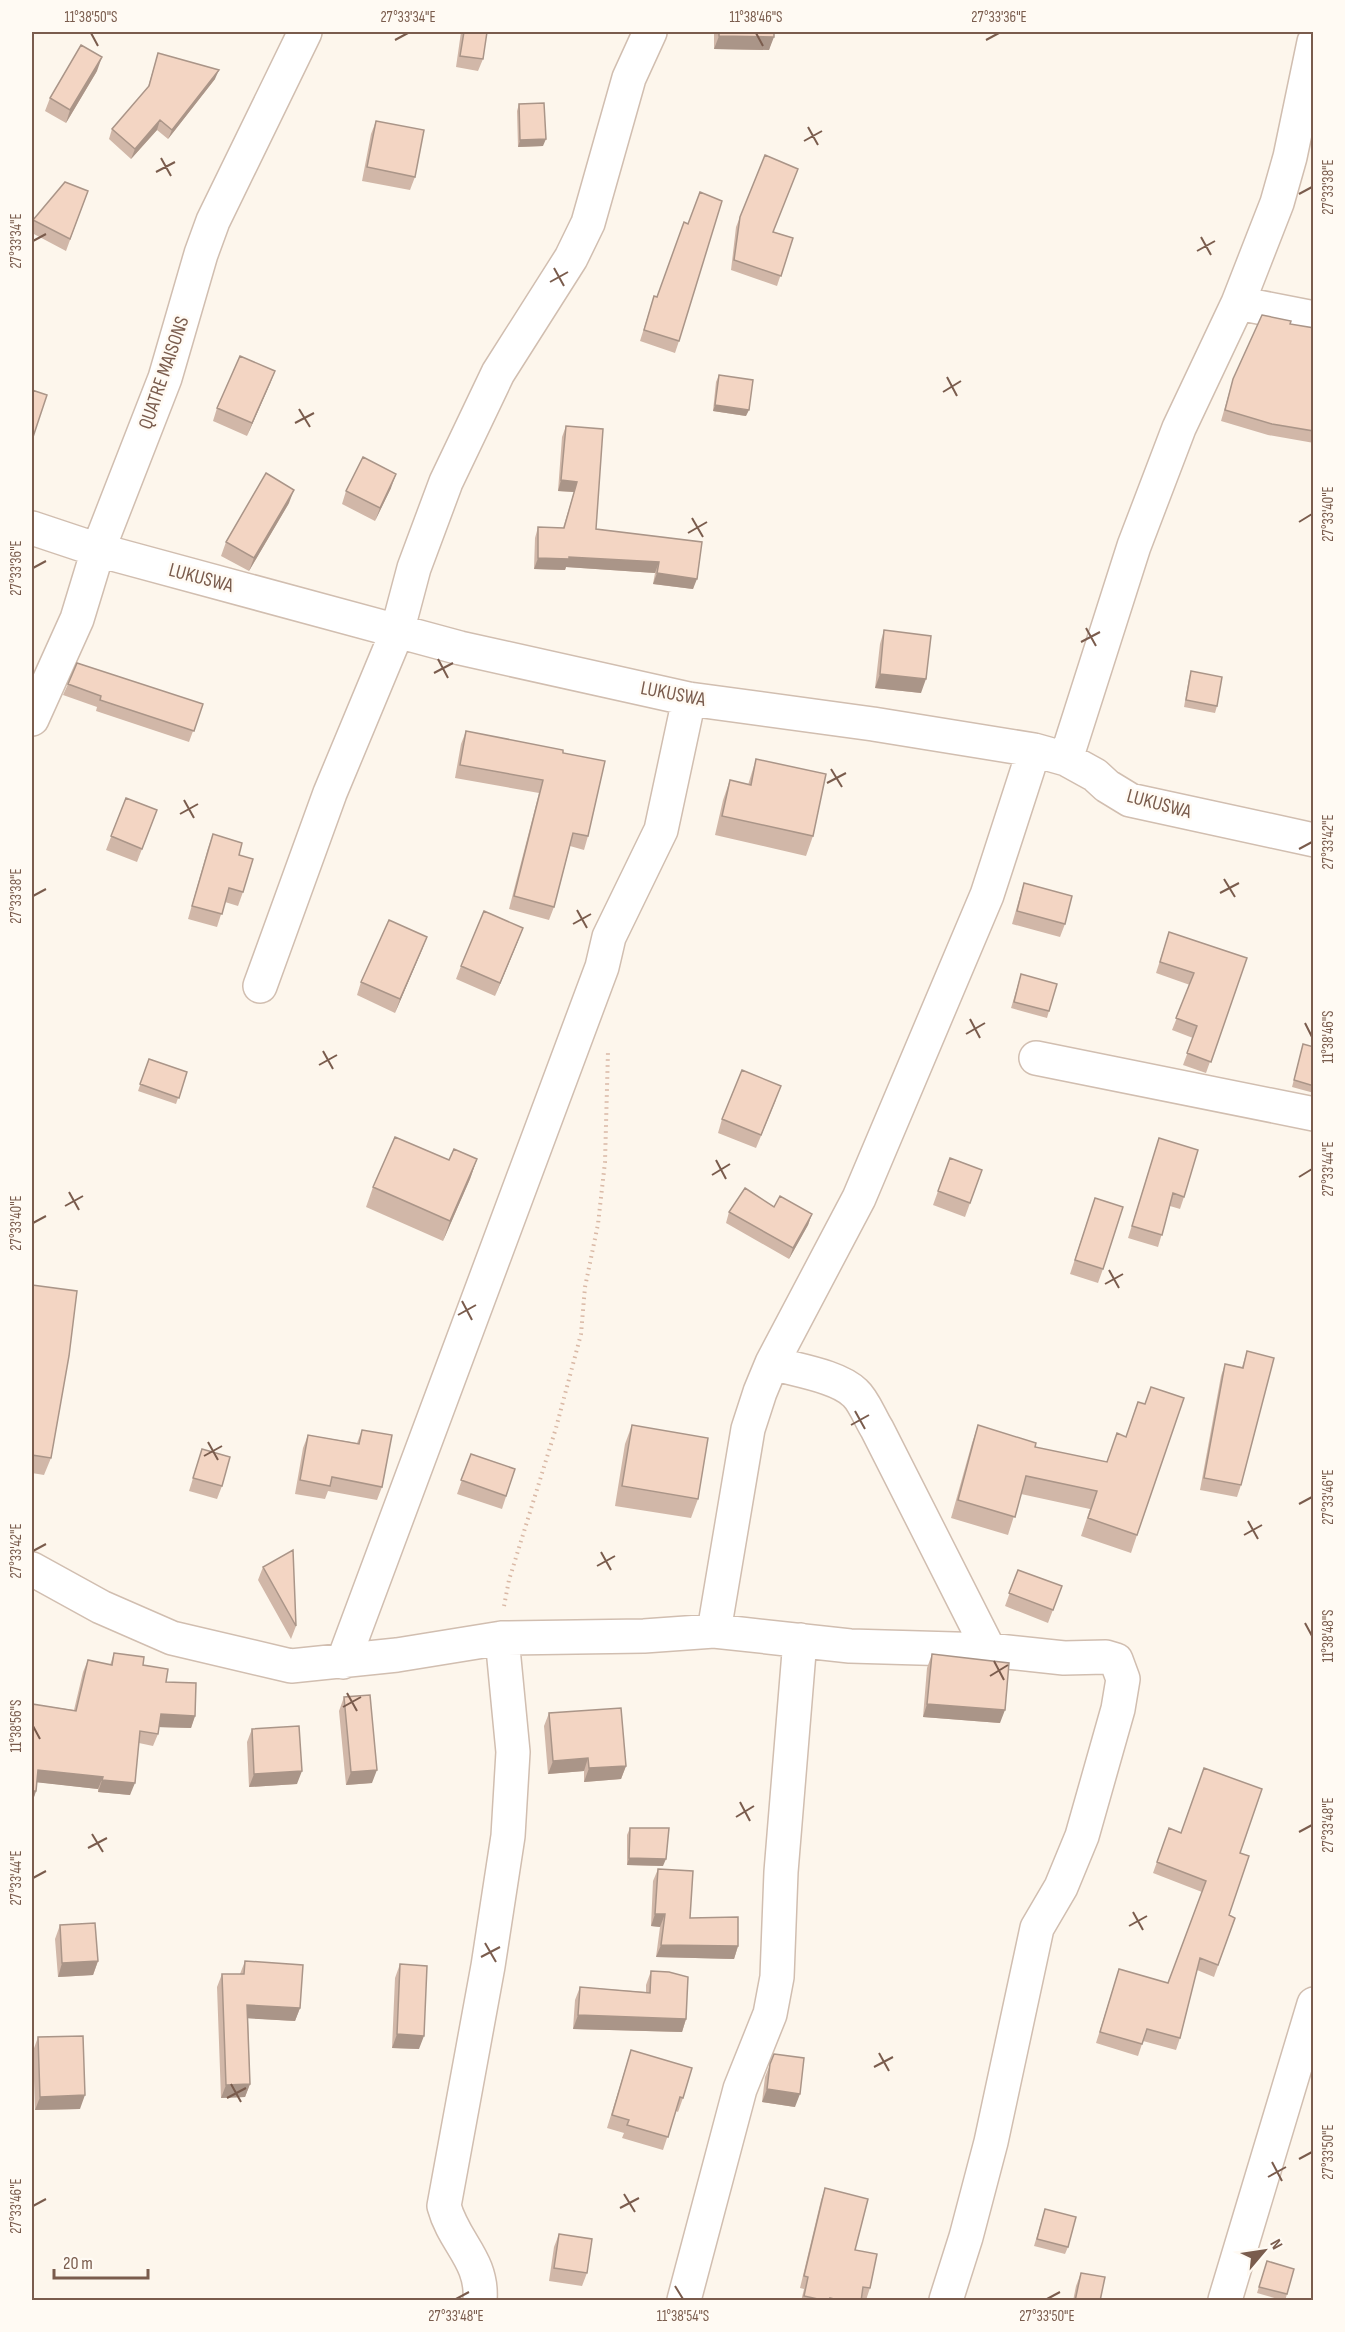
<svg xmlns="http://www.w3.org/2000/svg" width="1345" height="2332" font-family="'Sofia Sans Condensed',sans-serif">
<rect width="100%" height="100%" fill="#fdf6ec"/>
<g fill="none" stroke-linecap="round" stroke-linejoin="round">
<g stroke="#d1beb0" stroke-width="36">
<path id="minor" d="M1238,303L1314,318
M32,528L98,550L460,648L689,699L873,724L1034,750L1066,759L1095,775L1107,786L1130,800L1314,840
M32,719L77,619L98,550L165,378L201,254L213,221L305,32
M1066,759L1134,546L1179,428L1238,303L1277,203L1290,157L1314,42
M260,986L330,793L397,632L414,568L446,482L498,373L571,258L588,223L629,78L650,32
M1036,1058L1314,1114
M772,1363C795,1370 838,1376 855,1393C864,1401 870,1418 877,1429L989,1650
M32,1569L101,1607L172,1638L291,1666L397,1655L502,1638L644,1636L714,1631L850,1646L989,1650L1064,1658L1106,1657L1116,1660L1123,1679L1118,1709L1082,1836L1061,1887L1037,1928L991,2142L966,2237L946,2300
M714,1631L748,1429L760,1392L772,1363L859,1198L987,895L1034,750
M343,1662L602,967L609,937L661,830L689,699
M480,2300C483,2260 454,2243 444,2206L488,1966L508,1836L513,1752L502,1638
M684,2300L740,2089L770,2014L777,1977L781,1872L800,1640
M1225,2300L1314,2004"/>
</g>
<path stroke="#d9b8a5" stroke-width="4" stroke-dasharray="1.5 4.5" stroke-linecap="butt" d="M504,1606L509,1580L556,1428L581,1334L585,1287L598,1224L605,1162L608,1051"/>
<use href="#minor" stroke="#fff" stroke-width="33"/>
</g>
<path fill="#d1b7a8" d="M461,32H487L483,59L478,71L456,67Z
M714,32H774L769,50L714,49Z
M158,53L215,79L168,139L157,130L131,159L109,139L112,129L148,87Z
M97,71L66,123L45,111L50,98Z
M519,104L543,146L518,147L517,111Z
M376,121L415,177L410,190L362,181L371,134Z
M88,191L66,251L32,233V223L33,220Z
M740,217L774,232L793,238L777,286L731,270L736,227Z
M688,224L679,341L675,353L640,341L654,296L657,297Z
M1290,324L1314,328V443L1268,435L1221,421L1233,379Z
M275,371L247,436L213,421L217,408Z
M719,375L746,416L713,411L716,382Z
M566,426L596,529L702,542L693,589L653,584L655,573L566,567L565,570L534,569L535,538L538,527L563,528L574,492L558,491L562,437Z
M1314,459V473H1311Z
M391,488L375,521L342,504L346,491Z
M289,503L249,571L221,556L226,542Z
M884,630L921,693L875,688L880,644Z
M1191,671L1217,706L1215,713L1184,707L1189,678Z
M68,684L203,704L189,742L96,711L97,707L63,695Z
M466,731L563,753L588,836L584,850L570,846L554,907L549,920L509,909L539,793L455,778L461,744Z
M756,759L813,836L806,856L715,835L723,800L730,780L748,785Z
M126,798L157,810L137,862L106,850Z
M213,834L239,855L243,892L238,906L225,902L217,927L188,919L208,848Z
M1024,883L1065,924L1060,937L1012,924L1020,896Z
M1169,932L1247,958L1206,1073L1183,1065L1193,1038L1172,1030L1190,985L1156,973Z
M427,937L395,1013L357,995L361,982Z
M518,941L495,996L456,979L461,966Z
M1021,974L1049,1011L1047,1018L1011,1008Z
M1303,1044L1314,1047V1093L1292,1087Z
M149,1059L187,1072L176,1104L138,1091Z
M776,1100L756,1148L718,1133L722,1119Z
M1159,1138L1184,1197L1180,1209L1170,1206L1158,1247L1128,1238Z
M950,1158L982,1170L965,1217L933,1205Z
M477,1159L470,1179L443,1241L366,1207L373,1187L449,1160Z
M1095,1198L1103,1269L1098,1283L1070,1274Z
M774,1207L812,1214L808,1225L789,1259L726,1223L729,1212Z
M32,1285L51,1458L44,1475L32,1473Z
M1247,1351L1241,1485L1237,1497L1200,1490L1221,1376L1225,1364L1242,1367Z
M1151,1387L1137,1535L1131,1553L1081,1536L1090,1509L1021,1494L1008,1535L951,1518L972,1443L978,1425L1035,1447L1106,1462L1126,1436L1138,1402L1145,1404Z
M632,1425L698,1499L691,1518L615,1506L625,1444Z
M362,1430L382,1487L377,1500L328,1491L325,1499L295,1494L303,1448L308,1435L357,1443Z
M202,1449L222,1486L217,1499L189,1491Z
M471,1454L515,1469L502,1509L457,1494Z
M263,1567L296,1626L291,1639L258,1580Z
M1018,1570L1062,1586L1048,1623L1005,1606Z
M114,1653L143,1665L166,1682L195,1716L191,1728L159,1727L158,1734L153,1746L139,1743L130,1795L98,1792V1789L37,1782L36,1791L32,1803V1704L74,1710L83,1672L88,1660L110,1665Z
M932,1654L1000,1723L923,1717L927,1668Z
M344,1697L372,1783L346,1785L339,1711Z
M549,1713L626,1766L621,1779L584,1782V1771L548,1774L544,1726Z
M252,1729L297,1784L249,1787L247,1742Z
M630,1828L663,1866L627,1865V1835Z
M1169,1828L1240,1853L1229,1915L1235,1918L1214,1977L1197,1970L1180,2038L1176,2050L1143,2041L1138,2056L1096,2043L1119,1969L1168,1983L1202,1892L1153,1873Z
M658,1869L690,1918L738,1946L734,1959L656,1957L660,1927L651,1926L653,1881Z
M60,1925L98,1961L93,1975L58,1977L55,1939Z
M245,1961L300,2008L295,2021L248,2018L250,2084L245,2097L221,2098L217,1987L222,1974H240Z
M400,1964L419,2049L392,2048L395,1978Z
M651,1971L686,2019L682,2032L573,2029L575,2000L580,1987L646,1992V1985Z
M38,2037L80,2109L35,2110L33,2051Z
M631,2050L683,2098L678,2112L676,2111L663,2150L622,2138L624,2133L607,2128Z
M774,2054L795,2107L762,2102L765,2077Z
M825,2188L855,2250L870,2288L866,2300L861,2299V2301H801L804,2289L800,2288L821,2200Z
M1045,2209L1068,2247L1065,2254L1034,2246Z
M559,2234L587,2273L582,2286L549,2281L554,2247Z
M1267,2261L1287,2294L1285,2301L1257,2293Z
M1081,2273L1100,2301H1073L1076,2286Z"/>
<path fill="#aa9588" d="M719,36L774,37L769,50L714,49Z
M102,57L97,71L66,123L70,110Z
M219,70L215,79L168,139L172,130Z
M160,120L157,130L131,159L135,149Z
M546,139L543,146L518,147L520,140Z
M275,371L270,384L247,436L252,423Z
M715,405L749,410L746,416L713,411Z
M396,474L391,488L375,521L380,508Z
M561,480L577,482L574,492L558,491Z
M294,490L289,503L249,571L254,558Z
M569,557L659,562L655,573L566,567L565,570L534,569L538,558Z
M657,573L697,579L693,589L653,584Z
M880,674L926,679L921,693L875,688Z
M523,928L518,941L495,996L500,983Z
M427,937L422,950L395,1013L400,999Z
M477,1159L470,1179L443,1241L450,1221Z
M812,1214L808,1225L789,1259L793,1248Z
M927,1704L1005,1710L1000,1723L923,1717Z
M161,1714L195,1716L191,1728L156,1727Z
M588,1758L584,1771L548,1774L553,1761Z
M626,1766L621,1779L584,1782L589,1768Z
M38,1770L103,1777L98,1789L34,1782Z
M377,1770L372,1783L346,1785L351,1772Z
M302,1771L297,1784L249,1787L254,1774Z
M102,1780L135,1783L130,1795L98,1792Z
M32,1791H36L32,1803Z
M629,1858L666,1859L663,1866L627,1865Z
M655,1914H665L660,1927L651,1926Z
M661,1945L738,1946L734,1959L656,1957Z
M98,1961L93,1975L58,1977L62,1963Z
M247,2005L300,2008L295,2021L243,2018Z
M578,2015L686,2019L682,2032L573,2029Z
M397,2034L424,2036L419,2049L392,2048Z
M250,2084L245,2097L221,2098L226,2085Z
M767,2089L800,2094L795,2107L762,2102Z
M85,2095L80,2109L35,2110L40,2097Z"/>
<path fill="#f3d5c3" stroke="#aa9588" stroke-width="1.5" d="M464,32H487L483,59L460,56Z
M719,32H774V37L719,36Z
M81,45L102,57L70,110L50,98Z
M158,53L219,70L172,130L160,120L135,149L112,129L149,86Z
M544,103L546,139L520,140L519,104Z
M376,121L424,130L415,177L367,167Z
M765,155L798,169L773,232L793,238L781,276L734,260L740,217Z
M65,182L88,191L70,239L33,220Z
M700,192L722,201L679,341L644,330L654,296L657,297L684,222L688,224Z
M1262,315L1291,321L1290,324L1314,328V431L1272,424L1225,410L1233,379Z
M240,356L275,371L252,423L217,408Z
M719,375L753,380L749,410L715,405Z
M32,390L47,395L32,440Z
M566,426L603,429L596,529L702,542L697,579L657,573L659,562L569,557V559L538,558V527L564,528L577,482L561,480Z
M363,457L396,474L380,508L346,491Z
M266,473L294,490L254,558L226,542Z
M884,630L931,636L926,679L880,674Z
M77,663L203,704L194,731L100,700L101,696L68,684Z
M1191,671L1222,677L1217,706L1186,700Z
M466,731L563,750V753L605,761L588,836L573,833L554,907L514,896L543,780L460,765Z
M756,759L826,774L813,836L722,816L730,780L751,785Z
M126,798L157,810L142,849L111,836Z
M213,834L242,843L239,855L253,859L243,892L229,888L222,914L192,906Z
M1024,883L1072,896L1065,924L1017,911Z
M484,911L523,928L500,983L461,966Z
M389,920L427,937L400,999L361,982Z
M1169,932L1247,958L1211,1062L1187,1053L1197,1026L1176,1018L1194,973L1160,962Z
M1021,974L1057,984L1049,1011L1014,1002Z
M1303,1044L1314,1047V1086L1294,1080Z
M149,1059L187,1072L179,1098L140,1084Z
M742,1070L781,1086L761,1135L722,1119Z
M395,1137L449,1160L454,1149L477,1159L450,1221L373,1187Z
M1159,1138L1198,1150L1184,1197L1173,1193L1162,1235L1132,1226Z
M950,1158L982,1170L970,1203L938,1191Z
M745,1188L774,1207L780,1196L812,1214L793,1248L729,1212Z
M1095,1198L1123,1207L1103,1269L1075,1260Z
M32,1285L77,1291L69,1356L51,1458L32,1455Z
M1247,1351L1274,1358L1241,1485L1204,1478L1225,1364L1243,1368Z
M1151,1387L1184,1398L1137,1535L1088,1518L1097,1491L1026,1476L1015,1517L958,1500L978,1425L1036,1443L1035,1447L1107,1462L1117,1433L1126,1437L1138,1402L1145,1404Z
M632,1425L708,1438L698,1499L622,1486Z
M362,1430L392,1435L382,1487L332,1477L330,1486L300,1480L308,1435L359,1444Z
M202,1449L230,1457L222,1486L193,1478Z
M471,1454L515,1469L506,1496L461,1480Z
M293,1550L296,1626L263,1567Z
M1018,1570L1062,1586L1053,1610L1009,1593Z
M114,1653L144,1657L143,1665L168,1669L166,1682L196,1683L195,1716L161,1714L158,1734L140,1731L135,1783L102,1780L103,1777L38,1770L36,1791H32V1704L76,1711L88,1660L112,1665Z
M932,1654L1009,1663L1005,1710L927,1704Z
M370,1695L377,1770L351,1772L344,1697Z
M621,1708L626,1766L589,1768L588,1758L553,1761L549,1713Z
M299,1726L302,1771L254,1774L252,1729Z
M1204,1768L1262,1789L1240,1853L1249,1856L1229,1915L1235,1918L1218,1965L1200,1958L1180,2038L1147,2029L1142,2044L1100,2032L1119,1969L1168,1983L1206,1881L1157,1862L1169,1828L1181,1833Z
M630,1828H669L666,1859L629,1858Z
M658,1869L693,1871L690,1918L738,1917V1946L661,1945L665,1914H655Z
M95,1923L98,1961L62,1963L60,1925Z
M245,1961L303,1965L300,2008L247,2005L250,2084L226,2085L222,1974H244Z
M400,1964L427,1966L424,2036L397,2034Z
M651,1971L669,1972L688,1977L686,2019L578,2015L580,1987L650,1993Z
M83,2036L85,2095L40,2097L38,2037Z
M631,2050L692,2068L683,2098L680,2097L668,2137L627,2125L629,2120L612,2115Z
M774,2054L804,2058L800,2094L767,2089L770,2064Z
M825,2188L868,2199L855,2250L877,2254L870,2288L863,2287L861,2301H842L830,2298V2301H827L804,2296L808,2277L804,2276Z
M1045,2209L1076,2217L1068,2247L1037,2239Z
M559,2234L592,2239L587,2273L554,2268Z
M1267,2261L1294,2269L1287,2294L1259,2287Z
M1081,2273L1105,2277L1100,2301H1075Z"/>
<path fill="none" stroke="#7a5c4d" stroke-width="2" d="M91,33L98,46M756,33L763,46M395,40L408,33M986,40L999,33M808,127L818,145M804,141L822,131M161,158L171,176M156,172L175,162M1299,194L1312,187M1201,237L1211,255M33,241L46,234M1197,251L1215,241M554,268L564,286M550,282L568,272M947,377L957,396M943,392L961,381M299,409L310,427M295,423L314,413M692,518L703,537M1299,522L1312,514M688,533L707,522M33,568L46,561M1086,628L1096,646M1081,642L1100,632M438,659L448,678M434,673L453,663M831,769L842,787M827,783L846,773M184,800L194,818M180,814L198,804M1299,849L1312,842M1224,879L1235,897M1220,893L1239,883M33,896L46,889M577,910L587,928M573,924L591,914M970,1019L980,1038M1305,1023L1312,1037M966,1034L985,1023M323,1051L333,1069M319,1065L337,1055M716,1160L726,1179M712,1175L730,1164M1299,1177L1312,1169M69,1192L79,1210M65,1206L83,1196M33,1223L46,1216M1109,1270L1119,1288M1105,1284L1123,1274M462,1301L472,1320M458,1315L476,1305M855,1411L865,1429M851,1425L869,1415M208,1442L218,1460M204,1456L222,1446M1299,1504L1312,1497M1248,1521L1258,1539M1244,1535L1262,1525M33,1551L46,1544M601,1552L611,1570M597,1566L615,1556M1305,1623L1312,1636M994,1661L1004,1680M990,1676L1008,1665M347,1693L357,1711M343,1707L361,1697M33,1726L40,1739M740,1802L750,1821M736,1817L754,1806M1299,1832L1312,1825M92,1834L103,1852M88,1848L107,1838M33,1878L46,1871M1133,1912L1143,1930M1129,1926L1147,1916M485,1943L496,1962M481,1957L500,1947M879,2053L889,2071M874,2067L893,2057M231,2084L241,2102M227,2098L246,2088M1299,2159L1312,2152M1272,2162L1282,2181M1268,2177L1286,2167M624,2194L635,2212M33,2206L46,2199M620,2208L639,2198M675,2286L683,2299M456,2299L469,2292M1047,2299L1060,2292"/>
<g text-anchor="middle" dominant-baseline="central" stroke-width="5" stroke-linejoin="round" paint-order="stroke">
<g font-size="20" fill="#7a5c4d" stroke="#fffaf3">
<text transform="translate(164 373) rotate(-71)">QUATRE MAISONS</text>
<text transform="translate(201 578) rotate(15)">LUKUSWA</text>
<text transform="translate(673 694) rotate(11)">LUKUSWA</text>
<text transform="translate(1159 804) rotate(15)">LUKUSWA</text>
</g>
</g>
<rect width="1345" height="2332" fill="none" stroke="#fffaf3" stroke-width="66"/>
<g transform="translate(1264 2251) rotate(61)" stroke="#fffaf3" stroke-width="4.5" paint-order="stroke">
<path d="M0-4.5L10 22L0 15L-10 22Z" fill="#7a5c4d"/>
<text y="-9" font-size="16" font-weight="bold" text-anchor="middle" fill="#7a5c4d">N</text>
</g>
<path d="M54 2269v9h94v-9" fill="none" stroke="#7a5c4d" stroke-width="3"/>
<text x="63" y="2269" font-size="18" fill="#7a5c4d" stroke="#fffaf3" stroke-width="4.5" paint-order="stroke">20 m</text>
<rect x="33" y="33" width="1279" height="2266" fill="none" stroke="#7a5c4d" stroke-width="2"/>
<g font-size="15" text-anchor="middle" fill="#7a5c4d">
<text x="91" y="22">11°38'50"S</text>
<text x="408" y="22">27°33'34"E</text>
<text x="756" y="22">11°38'46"S</text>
<text x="999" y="22">27°33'36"E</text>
<text transform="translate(1328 187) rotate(-90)" y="5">27°33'38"E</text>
<text transform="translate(16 241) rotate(-90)" y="5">27°33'34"E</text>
<text transform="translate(1328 514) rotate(-90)" y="5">27°33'40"E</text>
<text transform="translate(16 568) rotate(-90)" y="5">27°33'36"E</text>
<text transform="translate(1328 842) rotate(-90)" y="5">27°33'42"E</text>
<text transform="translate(16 896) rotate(-90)" y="5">27°33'38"E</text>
<text transform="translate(1328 1037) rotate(-90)" y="5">11°38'46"S</text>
<text transform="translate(1328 1169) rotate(-90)" y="5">27°33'44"E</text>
<text transform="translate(16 1223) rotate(-90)" y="5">27°33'40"E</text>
<text transform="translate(1328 1497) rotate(-90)" y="5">27°33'46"E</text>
<text transform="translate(16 1551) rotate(-90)" y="5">27°33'42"E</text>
<text transform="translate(1328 1636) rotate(-90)" y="5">11°38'48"S</text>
<text transform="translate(16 1726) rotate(-90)" y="5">11°38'56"S</text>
<text transform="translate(1328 1825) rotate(-90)" y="5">27°33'48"E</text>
<text transform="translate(16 1878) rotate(-90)" y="5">27°33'44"E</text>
<text transform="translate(1328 2152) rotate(-90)" y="5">27°33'50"E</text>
<text transform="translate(16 2206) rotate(-90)" y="5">27°33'46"E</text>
<text x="456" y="2321">27°33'48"E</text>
<text x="683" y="2321">11°38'54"S</text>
<text x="1047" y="2321">27°33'50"E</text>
</g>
</svg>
